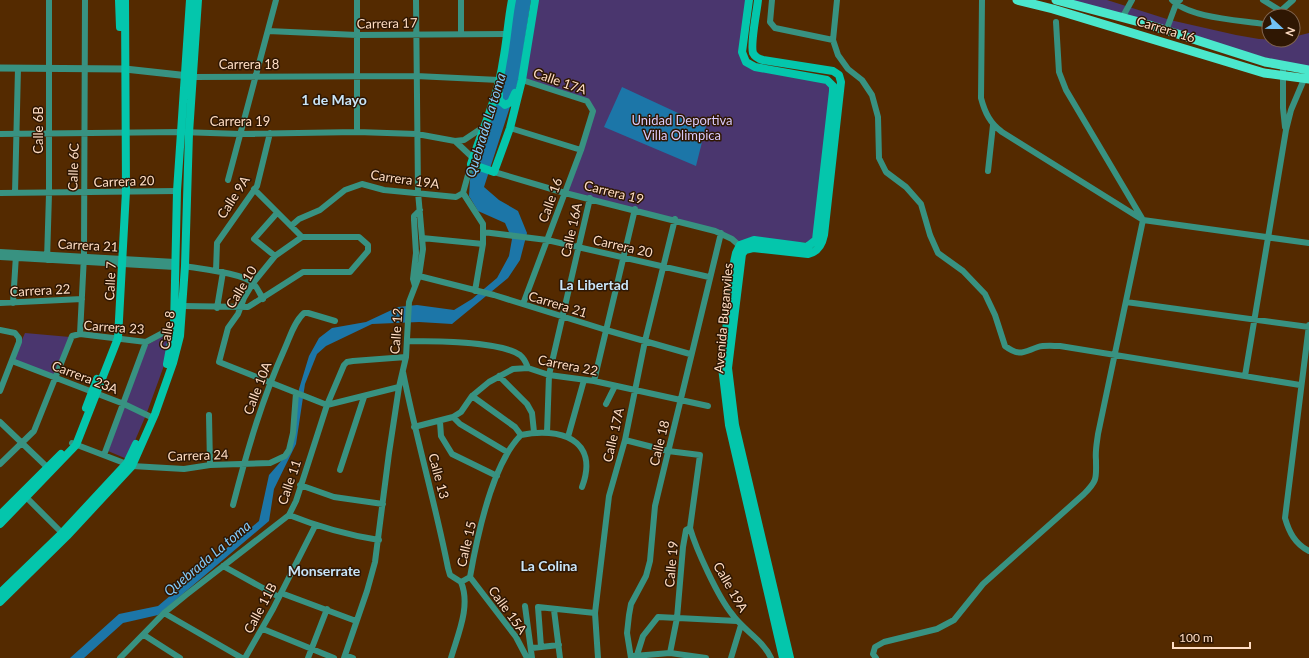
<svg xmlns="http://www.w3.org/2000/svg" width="1309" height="658" font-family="Lato,sans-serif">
<rect width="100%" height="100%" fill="#542a00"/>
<path fill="#4a366e" d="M536,0H749L742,52L746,62L831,83L813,243L766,241L740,245L721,233L565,193L592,116L590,104L524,80Z
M1061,0H1107L1170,20L1236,35L1259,39L1293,40V37L1309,33V70Z
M170,332L166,360L146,415L127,459L108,451L147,345Z
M25,333L70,337L55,377L13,360Z"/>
<path fill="#1c76a8" d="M515,0H531L519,79L484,187L499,200L518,211L527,233L520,260L508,278L452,324L419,322L372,324L326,346L317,354L305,384L296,444L274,489L269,521L158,615L123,623L84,658H70L119,614L158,606L259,521L269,475L290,451L299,389L309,356L319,338L332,328L366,322L398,307L417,305L454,310L472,299L497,278L509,256L512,239L505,223L478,211L469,196L470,180L476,154L501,82Z
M622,87L706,126L696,166L604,127Z"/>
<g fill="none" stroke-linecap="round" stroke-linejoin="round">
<path stroke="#389281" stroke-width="6" d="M461,0V33
M772,0L770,22L775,28L833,40
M837,0L833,40L838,55L848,69L862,80L872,95L878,117L879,158L886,172L906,187L921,204L930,235L938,253L963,271L985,294L995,315L1005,346C1020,357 1023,352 1038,347C1044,345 1053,346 1060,346L1300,385
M982,0L981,98C985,113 990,123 1002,132L1143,220L1309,243
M1172,0C1189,18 1239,20 1264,24L1269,20
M1263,0L1281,11
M1275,16L1293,0
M1122,18L1132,0
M268,31L357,35L506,34
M1166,31L1176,4L1180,0
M1283,66V108L1285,127
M193,77L416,76L499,80
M522,80L587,101L593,111L581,150L523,304
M510,128L581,150
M357,132V0
M0,134L181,132L240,134L357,132L417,134L455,141L473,158
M455,141L464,140L485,126
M988,171L993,125
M494,172L565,193L715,231L732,239L742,248
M228,180L276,0
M0,193L177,191
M15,193L18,68
M463,193L483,224V244L475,291
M463,193L471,164
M291,226L299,219L320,210L345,190L362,184L384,190L456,197L463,193
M483,232L547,240L709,277
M302,237L275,256L253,283L244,298L238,314L228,328L219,362L327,405L399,387
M422,238L483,244
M0,252L175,262
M275,256L254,239L277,213
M0,257L175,267
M47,260L49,194V0
M185,266C200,269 242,273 253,283C257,287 260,294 263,299
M216,271L217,243L257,186L270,133
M419,276L494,295L606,330L690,354
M415,286L413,279L416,253L414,220V216L420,210
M1126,302L1309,327
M0,303L82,299
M13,303L16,255
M182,306L248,307L303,272H350L368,251V245L359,237H302L254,189
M217,308L223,272
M1309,325L1285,518C1289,532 1295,544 1309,551
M0,330L15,333L19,338V342L0,391
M80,334L84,256L85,0
M407,341C433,341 500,341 520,355C525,359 526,363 528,368
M12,361L124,404L149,416
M403,372C416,438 435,502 448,568L450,575L461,582
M499,376L527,404L532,413L534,432
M1245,376L1286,130L1291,110L1305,77
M594,381L635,209
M472,396L515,427L521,435
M606,404L615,386
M209,415L210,465
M453,417L460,424L507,452
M0,422L47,467
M440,422L441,436L452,454L497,476
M414,427L453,417L461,412L472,396L489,382L513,369L528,368L549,375L594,381L708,406
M547,433L549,375L590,198
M521,435C559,427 600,439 582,487
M568,437L584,380
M625,440L668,451L700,455L690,528L686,530L683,547L677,618L670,653
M72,443L132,466L184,469L210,465L270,463L285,456L289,450L293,433L296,393
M104,455L146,342
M0,464L34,431L72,336L80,334L146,342L174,327
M340,470L364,397
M300,485L334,497L383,504
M23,494L62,533
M233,505C247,451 262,399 285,348C290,337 294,322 304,313H308L335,321
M289,515C319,527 347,535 379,540
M690,528C696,549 718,597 732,614C743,630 763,640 771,658
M223,566L279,597
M470,577L516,637L527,658
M461,582L470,577C477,537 492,464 521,435
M281,593L356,621
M525,606L532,658
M554,610L560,658
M164,613L242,658
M263,629L334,658
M144,635L180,658
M541,647L538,607L595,613
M532,648L559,645
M345,655L353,658
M637,655L643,636L658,617L737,621
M634,656L670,653L706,658
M120,658L164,613L186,595L289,515L296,501L327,405L344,365L347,362L353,361L406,357
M245,658L273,609L315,526
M308,658L327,609
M344,658L367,591L375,562L389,453L399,387L406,357L409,302L419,276L423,249L418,192L416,0
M451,658C458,634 471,606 461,582
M598,658L595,613L609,496L625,440L645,341L675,219
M631,658L627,633L629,615L631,604L646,576L650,561L655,506L721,233
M731,658L741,625
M876,658L873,654L875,647L884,642L937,629L954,620L983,584L1084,494C1098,480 1096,478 1096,460C1095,451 1097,442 1098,434L1143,220L1066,90L1059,72L1056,22"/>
<path stroke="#389281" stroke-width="7" d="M0,68L125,69L189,76"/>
<path stroke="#04c6ac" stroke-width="8" d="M119,0L120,27
M512,0C508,20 507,41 503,61C498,97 482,130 471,164L494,172L510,128L522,80L535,0
M749,0L742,52L746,62L755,67L827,80L833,86V91L816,240L807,247L754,240L740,245L736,253L733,267L722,367L729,425L783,658
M758,0C757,11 750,44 753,53C755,57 759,59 763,60L833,71L839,75L841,82L824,235C822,245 818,252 808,254L753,248L745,250L742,254L728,368L735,425L790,658
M499,92V100L505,105L511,102L515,93
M167,364L174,327L177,191L190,0
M86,408L97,379
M0,515L61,454
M0,524L76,445L118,338L126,191L125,0
M0,593L62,533L127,463L136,444
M0,602L67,536L132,466L155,414L173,363L180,336L185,266L189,133L198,0"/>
<path stroke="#4be7cc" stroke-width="9" d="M1017,0L1053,9L1264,73L1309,79
M1056,0L1143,23L1265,62L1309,70"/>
</g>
<g text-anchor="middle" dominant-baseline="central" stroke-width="3" stroke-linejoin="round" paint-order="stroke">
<g font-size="13" fill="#ffddc4" stroke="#2f1703">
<text transform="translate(387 23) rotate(-1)">Carrera 17</text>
<text transform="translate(1166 29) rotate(17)">Carrera 16</text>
<text x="249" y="64">Carrera 18</text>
<text transform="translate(560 81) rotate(19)">Calle 17A</text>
<text x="240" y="121">Carrera 19</text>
<text transform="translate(38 130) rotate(-90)">Calle 6B</text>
<text transform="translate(73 167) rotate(-88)">Calle 6C</text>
<text transform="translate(405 179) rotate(8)">Carrera 19A</text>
<text transform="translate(124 181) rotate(-2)">Carrera 20</text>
<text transform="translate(614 192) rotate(14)">Carrera 19</text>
<text transform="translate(233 197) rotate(-57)">Calle 9A</text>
<text transform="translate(550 200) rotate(-70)">Calle 16</text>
<text transform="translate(571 230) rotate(-77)">Calle 16A</text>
<text transform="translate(88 245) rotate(3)">Carrera 21</text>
<text transform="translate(623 246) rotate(13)">Carrera 20</text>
<text transform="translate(110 281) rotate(-87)">Calle 7</text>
<text transform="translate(241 287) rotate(-59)">Calle 10</text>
<text transform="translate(40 290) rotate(-3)">Carrera 22</text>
<text transform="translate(558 304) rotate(17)">Carrera 21</text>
<text transform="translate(723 318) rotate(-85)">Avenida Buganviles</text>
<text transform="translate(114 327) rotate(4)">Carrera 23</text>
<text transform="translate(167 330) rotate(-81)">Calle 8</text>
<text transform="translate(396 331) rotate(-86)">Calle 12</text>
<text transform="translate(568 365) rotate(11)">Carrera 22</text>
<text transform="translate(85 377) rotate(21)">Carrera 23A</text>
<text transform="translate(257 388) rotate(-69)">Calle 10A</text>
<text transform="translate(613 435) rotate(-77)">Calle 17A</text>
<text transform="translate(659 443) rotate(-76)">Calle 18</text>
<text transform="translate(198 455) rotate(-2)">Carrera 24</text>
<text transform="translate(439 476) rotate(75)">Calle 13</text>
<text transform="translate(289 482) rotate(-71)">Calle 11</text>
<text transform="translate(466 544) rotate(-77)">Calle 15</text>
<text transform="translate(671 564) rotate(-85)">Calle 19</text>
<text transform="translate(731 587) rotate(60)">Calle 19A</text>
<text transform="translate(260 608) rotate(-62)">Calle 11B</text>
<text transform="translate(508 610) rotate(54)">Calle 15A</text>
</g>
<g font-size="13" fill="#d9cbfb" stroke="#2f1703">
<text x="682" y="120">Unidad Deportiva<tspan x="682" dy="15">Villa Olimpica</tspan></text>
</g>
<g font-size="14" font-weight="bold" fill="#c9e5f9" stroke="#2f1703">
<text x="334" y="99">1 de Mayo</text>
<text x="594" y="284">La Libertad</text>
<text x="549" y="565">La Colina</text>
<text x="324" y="570">Monserrate</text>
</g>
<g font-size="14" font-style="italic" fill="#80cafb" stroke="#2f1703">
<text transform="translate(485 125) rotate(-73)">Quebrada La toma</text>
<text transform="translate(207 558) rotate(-40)">Quebrada La toma</text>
</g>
</g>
<g transform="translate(1281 28) rotate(112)"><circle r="19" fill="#2f1703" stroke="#826650"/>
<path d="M0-3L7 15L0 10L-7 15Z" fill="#71c1f5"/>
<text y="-6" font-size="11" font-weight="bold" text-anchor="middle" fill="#ffddc4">N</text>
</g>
<path d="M1173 642v6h77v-6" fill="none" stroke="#ffddc4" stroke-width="2"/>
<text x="1179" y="642" font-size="12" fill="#ffddc4" stroke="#2f1703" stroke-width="3" paint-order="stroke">100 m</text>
</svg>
